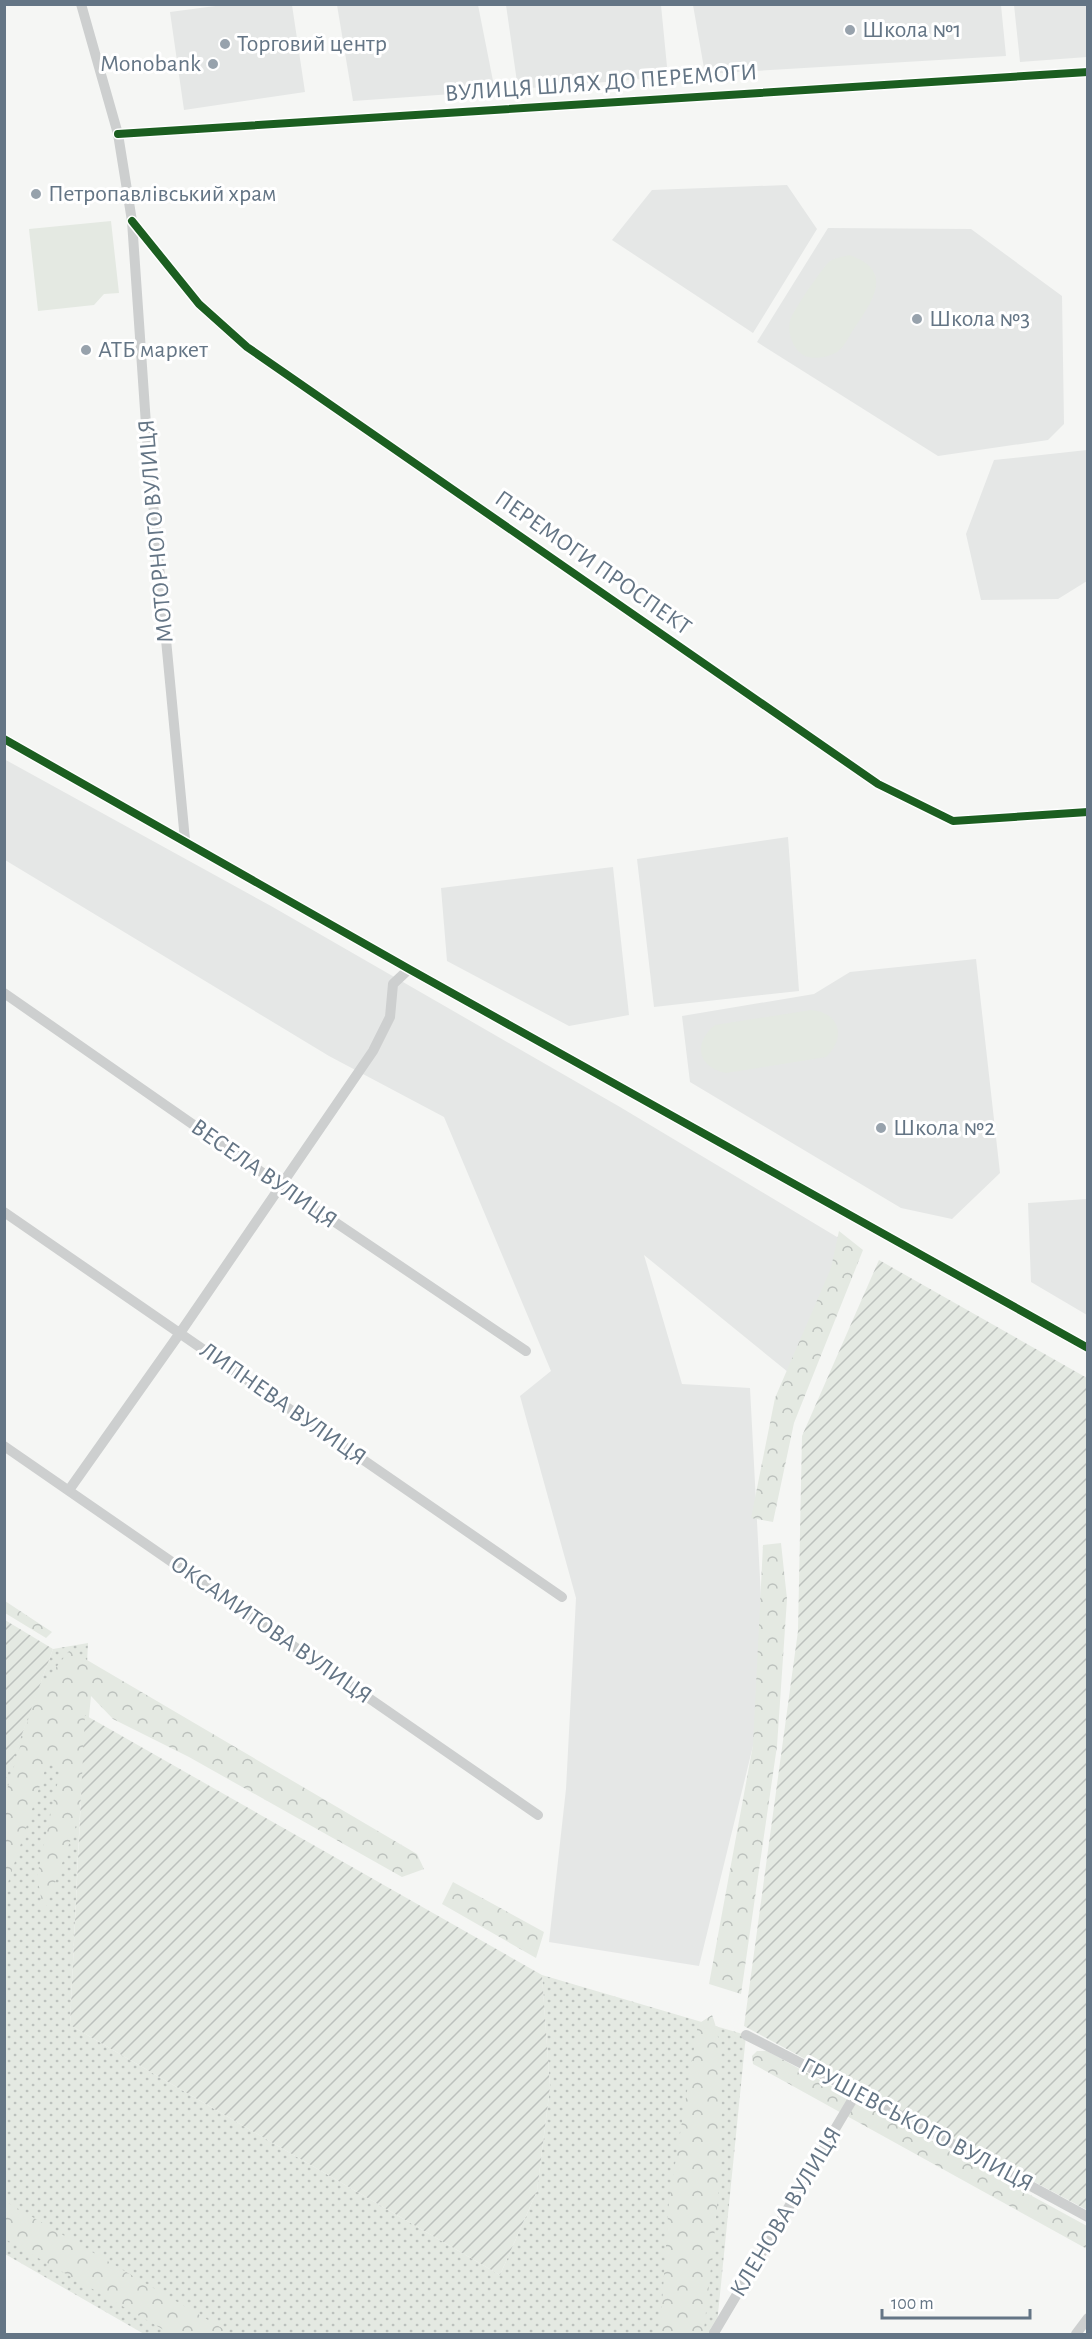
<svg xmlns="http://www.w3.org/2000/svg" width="1092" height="2339" font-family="'Alegreya Sans',sans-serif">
<defs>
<pattern id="grass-dots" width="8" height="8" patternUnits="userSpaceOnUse" patternTransform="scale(1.5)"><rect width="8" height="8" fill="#e4e9e2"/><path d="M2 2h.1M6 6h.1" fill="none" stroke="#bcc1bd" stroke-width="1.8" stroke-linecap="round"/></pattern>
<pattern id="forest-crowns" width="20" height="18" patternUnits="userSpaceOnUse" patternTransform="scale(1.5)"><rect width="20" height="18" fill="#e4e9e2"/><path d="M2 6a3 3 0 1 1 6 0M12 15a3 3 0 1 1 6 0" fill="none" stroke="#bcc1bd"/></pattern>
<pattern id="garden-furrows" width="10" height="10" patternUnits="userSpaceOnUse" patternTransform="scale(1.5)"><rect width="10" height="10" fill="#e4e9e2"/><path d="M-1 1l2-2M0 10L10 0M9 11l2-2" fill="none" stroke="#bcc1bd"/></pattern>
</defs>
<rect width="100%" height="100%" fill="#f5f6f4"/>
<path fill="#e5e7e6" d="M223,5H292L305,92L184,110L170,12Z
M337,5H478L495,91L353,101Z
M506,5H661L668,77L518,89Z
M693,5H1001L1006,56L705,74Z
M1014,5H1087V57L1020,62Z
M787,185L817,229L753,333L612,240L652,190Z
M828,228L971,229L1062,296L1064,424L1048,440L938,456L757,342Z
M1087,450V581L1058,599L981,600L966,534L994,460Z
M4,759L271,906L620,1107L852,1246L788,1372L644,1255L682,1384L750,1388L766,1693L699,1966L549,1942L566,1789L576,1598L520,1396L551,1371L444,1117L329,1056L5,860Z
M788,837L799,991L654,1007L637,859Z
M613,867L629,1015L569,1026L447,961L441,888Z
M976,959L1000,1173L952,1219L901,1208L690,1082L682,1016L814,994L850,972Z
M1087,1199H1088L1087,1315L1031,1282L1028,1203Z"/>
<path fill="url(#grass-dots)" d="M88,1643L70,2025L500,2275L537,2191L550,2087L542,1975L746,2035L716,2334H144L5,2254L4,1782L53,1649Z"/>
<path fill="url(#forest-crowns)" d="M839,1231L863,1250L794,1423L773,1522L751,1518L775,1398L831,1268Z
M781,1543L787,1599L777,1746L741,1994L709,1984L753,1745L763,1545Z
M5,1601L52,1632L46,1638L5,1613Z
M70,1650L417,1854L424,1869L402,1877L189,1757L113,1719L91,1696L79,1817L44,1913L37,1876L61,1767L47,1764L5,1892V1796L37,1691Z
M453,1882L544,1932L536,1958L442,1904Z
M712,2015C721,2038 720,2059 721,2083C724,2165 713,2248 704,2330L706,2334H660L669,2201L698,2024Z
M757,2051H767L1087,2226V2249L753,2064L752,2056Z
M4,2201H5L232,2334H171L5,2239Z"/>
<path fill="#e4e9e2" d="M111,221L119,293L104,294L94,305L38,311L29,229Z
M849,255C894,270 874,299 855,327C850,334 844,348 837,352C828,357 815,360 805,356C793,350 787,333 790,321C792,312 821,270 828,263C832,258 843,257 849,255Z
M811,1010C841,1013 846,1038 826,1057L726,1073C697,1067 693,1043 715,1025Z"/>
<path fill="url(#garden-furrows)" d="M879,1260L1087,1378V2210L744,2026L798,1631L802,1436Z
M5,1620L53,1649L5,1781Z
M85,1715L542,1975L550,2087L537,2191L500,2275L70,2025Z"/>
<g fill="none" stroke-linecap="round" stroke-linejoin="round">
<path stroke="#cdcfcf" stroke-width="10" d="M81,4L118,134L132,221L147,439L185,840
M118,134L1088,72
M132,221L199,304L247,347L878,784L953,821L1088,812
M4,739L409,969L1088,1348
M4,993L280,1185L526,1351
M4,1212L562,1597
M4,1446L538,1815
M69,1490L180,1333L373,1051L390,1017L393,984L409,969
M746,2035L857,2092L1088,2217
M714,2333L857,2092
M1076,2334L1088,2318"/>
<g stroke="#fff" stroke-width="11">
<path id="cycleway" d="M118,134L1088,72
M132,221L199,304L247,347L878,784L953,821L1088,812
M4,739L409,969L1088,1348"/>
</g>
<use href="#cycleway" stroke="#1b5e20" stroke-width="8"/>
</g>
<g fill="#97a2ac" stroke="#fff" stroke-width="2">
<circle cx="850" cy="30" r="6"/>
<circle cx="225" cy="44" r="6"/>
<circle cx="213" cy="64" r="6"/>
<circle cx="36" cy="194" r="6"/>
<circle cx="917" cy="319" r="6"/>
<circle cx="86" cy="350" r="6"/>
<circle cx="881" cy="1128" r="6"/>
</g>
<g text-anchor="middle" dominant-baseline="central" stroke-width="6" stroke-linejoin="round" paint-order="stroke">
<g font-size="24" fill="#647585" stroke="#fff" text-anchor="start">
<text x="862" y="30">Школа №1</text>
<text x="237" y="44">Торговий центр</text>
<text x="201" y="64" text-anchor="end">Monobank</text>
<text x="48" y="194">Петропавлівський храм</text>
<text x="929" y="319">Школа №3</text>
<text x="98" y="350">АТБ маркет</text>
<text x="893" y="1128">Школа №2</text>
</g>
<g font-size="24" fill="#647585" stroke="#fff">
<text transform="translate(601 83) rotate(-4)">ВУЛИЦЯ ШЛЯХ ДО ПЕРЕМОГИ</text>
<text transform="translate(156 531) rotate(-95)">МОТОРНОГО ВУЛИЦЯ</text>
<text transform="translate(593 563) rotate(35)">ПЕРЕМОГИ ПРОСПЕКТ</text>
<text transform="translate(264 1174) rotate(35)">ВЕСЕЛА ВУЛИЦЯ</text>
<text transform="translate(283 1404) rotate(35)">ЛИПНЕВА ВУЛИЦЯ</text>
<text transform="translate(271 1630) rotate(35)">ОКСАМИТОВА ВУЛИЦЯ</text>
<text transform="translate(917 2125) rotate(28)">ГРУШЕВСЬКОГО ВУЛИЦЯ</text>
<text transform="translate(786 2212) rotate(-59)">КЛЕНОВА ВУЛИЦЯ</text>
</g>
</g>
<rect width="1092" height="2339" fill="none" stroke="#647585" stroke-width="12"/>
<path d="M882 2309v9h148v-9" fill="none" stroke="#647585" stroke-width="3"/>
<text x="891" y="2309" font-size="18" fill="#647585" stroke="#ffffff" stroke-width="4.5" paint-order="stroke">100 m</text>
</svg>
